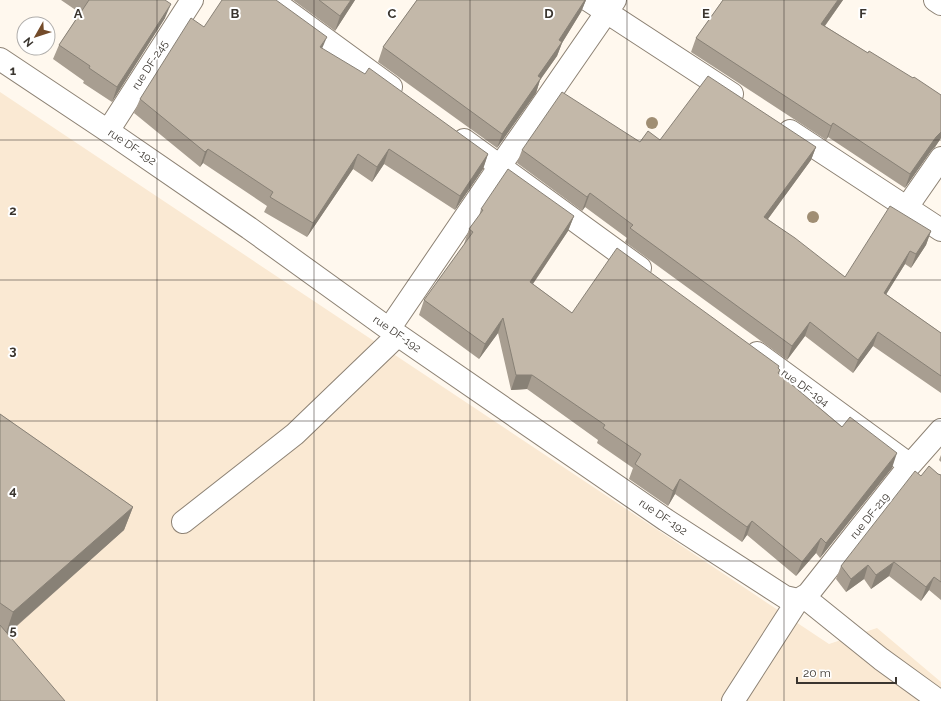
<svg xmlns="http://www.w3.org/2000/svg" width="941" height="701" font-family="Raleway,sans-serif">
<rect width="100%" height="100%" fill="#fff8ee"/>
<path fill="#fae9d3" d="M0,92L829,644L877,628L941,682V701H0Z"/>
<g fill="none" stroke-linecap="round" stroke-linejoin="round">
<g stroke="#8d8274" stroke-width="24">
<path id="minor" d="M272,0L391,87
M588,0L732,94
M935,0L941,4
M0,59L108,131L249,228L389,329L666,520L785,597L798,600
M108,131L192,0
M790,131L941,230
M464,140L640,268
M907,207L941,158
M389,329L500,166L615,0
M757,353L910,465
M183,522L295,434L398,335
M804,597L881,659L939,701
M798,600L808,594L910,465L941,430
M733,701L798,600"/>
</g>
<use href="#minor" stroke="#fff" stroke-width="22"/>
</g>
<g fill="#a08e73">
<circle cx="652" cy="123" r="6"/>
<circle cx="813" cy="217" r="6"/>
</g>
<path fill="#a89e91" d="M61,0H165V18L112,102L83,83L84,81L53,59L59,45L80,13Z
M293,0H355L335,31Z
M417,0H586L581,12L562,43L557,56L540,80L536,93L497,148L378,62L383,47Z
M723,0H843L825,26L868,53L941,95V138L935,147L931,151L905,188L828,137L826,140L691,52L696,38Z
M204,27L322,49L488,154L483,169L455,210L384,164L372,182L353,169L307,237L264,212L267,206L203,163L200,167L134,113L140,99Z
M660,140L816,147L811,160L768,219L845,277L931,231L926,245L911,268L905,264L886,294L941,333V393L873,346L853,373L805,336L787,360L625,242L627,238L585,207L582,211L517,163L522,150L640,142Z
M481,209L574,216L568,231L533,284L572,313L779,366L778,368L780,370L779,374L892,468L820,558L816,553L796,576L747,535L742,542L675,494L668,506L629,479L633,468L597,443L598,440L527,389L511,390L498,333L479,359L419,315L424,300L464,245V244L469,229L479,216Z
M0,414L133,507L124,530L8,634L0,701Z
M941,455V462L939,460Z
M938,474L941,475V600L929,590L921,601L889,576L871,589L864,579L846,592L836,579L841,566L921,476Z"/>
<path fill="#888176" d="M351,0H355L335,31L340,16Z
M585,0H586L581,12L562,43L557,56L540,80L536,93L497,148L502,134L538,76L559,40Z
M838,0H843L816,38L821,24Z
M171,4L165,18L112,102L117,87Z
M327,37L321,51L320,47Z
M833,123L828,137L826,140L831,126Z
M941,132V138L935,147L931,151L905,188L910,174L936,137Z
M816,147L811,160L759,231L764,217Z
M208,149L203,163L200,167L205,152Z
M389,149L384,164L372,182L377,167Z
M358,154L353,169L307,237L313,223Z
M488,154L483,169L455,210L460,196Z
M590,193L585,207L582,211L587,197Z
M574,216L568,231L524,297L530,282Z
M931,231L926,245L911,268L916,254Z
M910,251L905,264L879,306L884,293Z
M503,318L498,333L479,359L485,344Z
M810,322L805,336L787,360L792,346Z
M878,332L873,346L853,373L858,360Z
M516,375H532L527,389L511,390Z
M897,453L892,468L820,558L826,543Z
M680,479L675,494L668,506L673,491Z
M133,507L124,530L5,636L13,612Z
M752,521L747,535L742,542L747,527Z
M821,538L816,553L796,576L802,562Z
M894,562L889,576L871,589L876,575Z
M868,565L864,579L846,592L851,579Z
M934,577L929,590L921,601L926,587Z"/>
<path fill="#c3b8a9" stroke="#888176" d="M89,0H165L171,4L117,87L89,68L90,66L59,45Z
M222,0H276L327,37L320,47L365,74L369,68L488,154L460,196L389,149L377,167L358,154L313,223L270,197L273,192L208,149L205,152L140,99L191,18L204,27Z
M319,0H351L340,16Z
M417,0H585L559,40L562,42L538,76L541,78L502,134L383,47Z
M723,0H838L821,24L868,53L869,51L913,78L914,77L941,95V132L936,137L910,174L833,123L831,126L696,38Z
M708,76L816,147L764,217L795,238L845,277L890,206L931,231L916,254L910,251L884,293L941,333V376L878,332L858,360L810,322L792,346L630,228L633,225L590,193L587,197L522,150L562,92L640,142L648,131L660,140Z
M508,169L574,216L530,282L572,313L617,248L779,366L778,368L780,370L778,373L842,427L850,417L897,453L826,543L821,538L802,562L752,521L747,527L680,479L673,491L635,464L641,454L603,428L605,425L532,375H516L503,318L485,344L424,300L473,232L469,229L483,210L481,209Z
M0,414L133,507L13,612L0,603Z
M929,466L938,474L941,475V582L934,577L926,587L894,562L876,575L868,565L851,579L841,566L915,471L921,476Z
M0,625L65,701H0Z"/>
<path fill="none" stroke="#3a352f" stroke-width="1" stroke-opacity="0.55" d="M157,0V701M314,0V701M470,0V701M627,0V701M784,0V701M0,140H941M0,280H941M0,421H941M0,561H941"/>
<g text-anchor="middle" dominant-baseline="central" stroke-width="4" stroke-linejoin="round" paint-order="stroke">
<g font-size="11" fill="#3a352f" stroke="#fff">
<text transform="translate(150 65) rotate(-57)">rue DF-245</text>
<text transform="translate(132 147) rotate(34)">rue DF-192</text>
<text transform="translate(397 334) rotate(35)">rue DF-192</text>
<text transform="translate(805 388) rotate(36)">rue DF-194</text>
<text transform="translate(870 516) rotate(-51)">rue DF-219</text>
<text transform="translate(663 517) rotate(34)">rue DF-192</text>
</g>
</g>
<g font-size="13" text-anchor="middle" font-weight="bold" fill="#3a352f" stroke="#fff" stroke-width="4" stroke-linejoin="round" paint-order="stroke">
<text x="78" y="18">A</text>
<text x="235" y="18">B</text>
<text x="392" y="18">C</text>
<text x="549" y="18">D</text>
<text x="706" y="18">E</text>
<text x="863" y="18">F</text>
<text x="13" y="75">1</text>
<text x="13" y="215">2</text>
<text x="13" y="355">3</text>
<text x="13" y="495">4</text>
<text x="13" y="635">5</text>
</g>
<g transform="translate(36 36) rotate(231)"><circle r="19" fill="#ffffff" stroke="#b0aeac"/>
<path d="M0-3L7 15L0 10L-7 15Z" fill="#734b2a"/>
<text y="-6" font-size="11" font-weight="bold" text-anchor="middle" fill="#3a352f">N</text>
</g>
<path d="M797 677v6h99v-6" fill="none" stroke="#3a352f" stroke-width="2"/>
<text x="803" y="677" font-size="12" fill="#3a352f" stroke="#ffffff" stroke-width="3" paint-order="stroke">20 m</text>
</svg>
